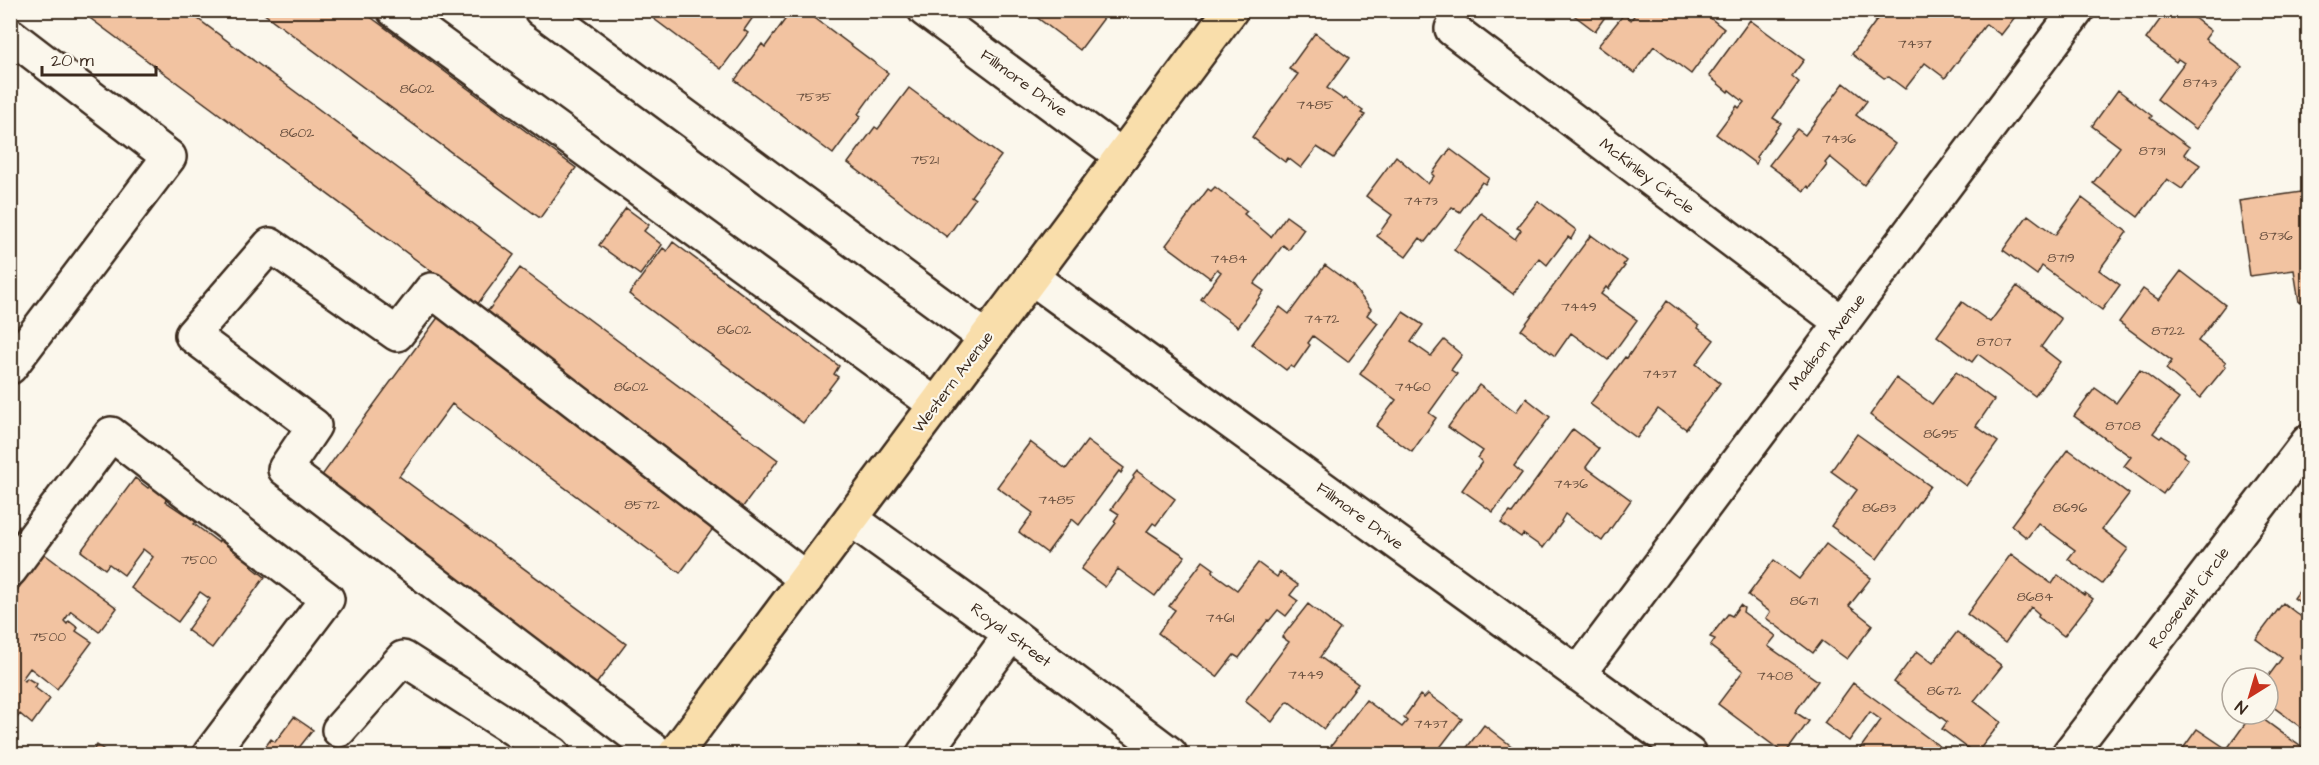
<svg xmlns="http://www.w3.org/2000/svg" width="2319" height="765" font-family="'Architects Daughter',sans-serif">
<rect width="100%" height="100%" fill="#fbf7ec"/>
<filter id="ink" filterUnits="userSpaceOnUse"><feTurbulence type="fractalNoise" baseFrequency=".0167" numOctaves="2"/><feDisplacementMap in="SourceGraphic" scale="12" xChannelSelector="R" yChannelSelector="G"/><feConvolveMatrix kernelMatrix="1 2 1 2 8 2 1 2 1" color-interpolation-filters="sRGB"/></filter>
<g filter="url(#ink)">
<path fill="#f2c3a1" stroke="#3b2a1e" stroke-width="1.5" d="M79,10H186L514,255L477,305Z
M259,10H361L576,168L540,218Z
M642,10H758L744,30L748,33L721,69Z
M792,10H804L888,73L858,114L861,116L833,154L735,80L762,44L765,47Z
M1027,10H1110L1080,50Z
M1567,10H1610L1595,31Z
M1638,10H1700L1724,29L1691,74L1654,46L1634,73L1598,46L1624,14L1631,20Z
M1884,10H2006L2015,17L2001,35L1986,24L1945,78L1925,63L1905,89L1889,77L1884,78L1852,54Z
M2167,10H2184L2211,31L2205,39L2242,67L2196,129L2157,99L2184,63L2178,59L2176,62L2146,39Z
M1750,20L1804,60L1792,76L1799,82L1773,118L1781,123L1756,157L1758,159L1756,164L1716,134L1737,106L1739,108L1744,102L1729,90L1728,92L1709,76Z
M1315,33L1349,58L1327,88L1344,100L1345,98L1363,111L1361,113L1365,115L1334,158L1317,147L1301,168L1288,158L1285,162L1252,137L1298,74L1289,69Z
M1844,83L1867,101L1856,115L1895,144L1864,185L1830,157L1825,163L1827,165L1810,188L1808,186L1804,191L1769,165L1797,129L1805,135Z
M909,88L1001,156L971,196L975,199L947,237L848,163L875,127L878,129Z
M2118,90L2152,116L2150,118L2189,147L2184,154L2200,165L2182,189L2167,179L2138,217L2093,183L2120,147L2092,126Z
M1450,149L1489,178L1485,184L1482,182L1460,212L1452,207L1425,242L1420,238L1406,257L1377,236L1392,215L1366,196L1396,156L1428,184L1434,176L1432,174Z
M1215,187L1247,211L1244,214L1271,237L1286,216L1304,229L1289,250L1283,245L1254,284L1264,291L1238,327L1201,299L1221,272L1217,269L1210,278L1166,245L1208,189L1211,191Z
M2308,191V301L2299,302L2294,270L2250,276L2239,201Z
M2082,198L2127,232L2099,270L2120,285L2102,310L2042,266L2037,275L2003,250L2028,215L2055,235Z
M1538,201L1576,230L1571,239L1568,237L1547,265L1539,258L1513,294L1454,250L1481,213L1515,239L1521,230L1517,228Z
M626,208L649,225L644,231L662,245L640,275L599,245Z
M1591,235L1626,261L1623,265L1625,266L1608,289L1606,287L1601,294L1637,320L1608,360L1571,333L1555,356L1521,330Z
M673,242L839,366L834,374L838,377L803,423L629,294L663,248L667,251Z
M1325,265L1352,285L1371,309L1367,315L1378,323L1348,362L1313,336L1308,343L1310,345L1294,368L1290,366L1286,370L1252,344L1280,307L1289,314Z
M520,268L778,460L742,508L485,315Z
M2181,271L2225,305L2198,341L2226,362L2224,364L2226,366L2200,398L2166,369L2172,361L2119,322L2143,289L2159,300Z
M2017,286L2061,319L2041,347L2060,362L2035,396L1978,354L1972,362L1937,336L1962,302L1990,322Z
M1667,301L1699,326L1698,328L1714,340L1696,364L1720,383L1686,429L1658,409L1637,438L1590,404L1625,357L1627,358Z
M1403,312L1423,325L1411,342L1431,356L1444,340L1462,355L1451,370L1457,374L1429,413L1436,418L1412,452L1376,426L1396,400L1360,374Z
M439,316L718,522L680,573L452,404L399,476L626,644L588,695L312,489Z
M2140,370L2179,399L2153,433L2160,438L2162,436L2185,453L2183,456L2188,459L2163,494L2124,466L2131,457L2074,416L2095,388L2116,403Z
M1956,372L1994,400L1976,426L1998,442L1966,486L1870,415L1896,378L1932,404Z
M1479,385L1516,412L1526,398L1550,417L1514,466L1522,473L1493,512L1462,490L1482,462L1478,458L1483,451L1448,427Z
M1573,429L1599,449L1586,467L1631,500L1602,541L1565,514L1561,521L1562,522L1543,548L1523,534L1521,537L1501,523L1510,512L1512,513Z
M1857,434L1930,486L1877,559L1831,526L1857,490L1831,471Z
M1087,441L1124,468L1121,473L1119,471L1079,525L1072,519L1047,553L1019,532L1033,513L997,487L1030,442L1066,469Z
M2068,449L2129,494L2102,529L2128,549L2102,584L2068,559L2075,550L2038,523L2027,538L2011,525Z
M1137,471L1175,499L1156,525L1153,523L1147,531L1185,556L1155,596L1118,569L1105,587L1081,569L1116,523L1114,521L1119,514L1111,509L1134,478L1133,476Z
M135,478L148,488L151,485L168,497L165,501L196,522L194,524L218,542L220,540L253,564L251,566L265,577L212,648L187,630L210,599L200,592L178,622L131,588L153,557L143,549L124,575L109,564L105,569L81,551Z
M1826,544L1871,578L1849,606L1873,625L1847,659L1822,641L1813,653L1766,618L1770,612L1748,595L1774,560L1799,579Z
M43,553L117,608L99,632L71,611L64,621L67,624L69,621L78,628L76,631L92,642L57,689L30,668L22,679L25,681L27,678L37,684L34,687L50,699L32,724L20,714L10,726V595L13,596Z
M2011,554L2052,584L2058,575L2084,595L2085,593L2093,599L2064,636L2038,617L2039,614L2031,607L2005,643L1967,614Z
M1203,561L1214,569L1212,572L1237,590L1258,563L1277,577L1280,572L1298,585L1290,595L1298,601L1286,616L1278,610L1269,621L1268,620L1239,658L1234,655L1217,677L1158,633L1175,610L1169,606Z
M2308,579V608L2294,598Z
M2283,603L2308,622V720L2303,729L2268,703L2267,678L2282,658L2256,639Z
M1308,604L1340,629L1320,657L1358,684L1324,729L1288,701L1272,722L1245,701L1289,642L1282,637Z
M1740,605L1744,608L1743,612L1776,636L1768,646L1818,681L1795,712L1809,721L1785,754L1718,704L1743,671L1710,646L1715,639L1710,637L1728,614L1732,616Z
M1957,632L2002,666L1974,701L2001,722L1976,754L1942,729L1947,722L1894,682L1917,651L1933,663Z
M1853,683L1950,754H1856L1881,720L1870,712L1849,741L1824,723Z
M1428,694L1462,719L1435,754L1427,749L1423,754H1325L1366,700L1402,727L1407,721L1404,718L1420,695L1424,698Z
M2252,714H2256L2308,752V754H2179L2197,729L2227,749Z
M294,717L313,730L294,754H260L271,739L275,742Z
M1484,725L1518,751L1515,754H1462Z
M97,745L110,754H90Z"/>
<g fill="none" stroke-linecap="round" stroke-linejoin="round">
<g stroke="#3b2a1e" stroke-width="38">
<path id="minor" d="M394,10L936,405
M541,10L986,338
M925,10L1122,156
M1452,29L1842,323
M10,35L169,157L10,367
M1031,277L1689,754
M851,519L1011,634L1170,754
M10,570L111,434L327,599L210,754
M1578,674L2077,10
M339,730L403,658L553,754
M659,754L285,469L314,426L192,335L270,245L397,334L431,290L806,579
M924,754L1011,634
M2069,754L2308,442"/>
</g>
<g stroke="#3b2a1e" stroke-width="38">
<path id="major" d="M675,754L1231,10"/>
</g>
<use href="#minor" stroke="#fbf7ec" stroke-width="33"/>
<use href="#major" stroke="#f9deab" stroke-width="33"/>
</g>
</g>
<g text-anchor="middle" dominant-baseline="central" stroke-width="4.5" stroke-linejoin="round" paint-order="stroke">
<g font-size="14" fill="#69503f">
<text x="1915" y="44">7437</text>
<text x="2200" y="83">8743</text>
<text x="417" y="89">8602</text>
<text x="814" y="97">7535</text>
<text x="1315" y="105">7485</text>
<text x="297" y="133">8602</text>
<text x="1839" y="139">7436</text>
<text x="2152" y="151">8731</text>
<text x="925" y="160">7521</text>
<text x="1421" y="201">7473</text>
<text x="2276" y="236">8736</text>
<text x="2061" y="258">8719</text>
<text x="1229" y="259">7484</text>
<text x="1579" y="307">7449</text>
<text x="1322" y="319">7472</text>
<text x="734" y="330">8602</text>
<text x="2168" y="331">8722</text>
<text x="1994" y="342">8707</text>
<text x="1660" y="374">7437</text>
<text x="631" y="387">8602</text>
<text x="1413" y="387">7460</text>
<text x="2123" y="426">8708</text>
<text x="1941" y="434">8695</text>
<text x="1571" y="484">7436</text>
<text x="1057" y="500">7485</text>
<text x="642" y="505">8572</text>
<text x="1879" y="508">8683</text>
<text x="2070" y="508">8696</text>
<text x="199" y="560">7500</text>
<text x="2035" y="597">8684</text>
<text x="1804" y="601">8671</text>
<text x="1220" y="618">7461</text>
<text x="48" y="637">7500</text>
<text x="1306" y="675">7449</text>
<text x="1775" y="676">7408</text>
<text x="1944" y="691">8672</text>
<text x="1431" y="724">7437</text>
</g>
<g font-size="16" fill="#3b2a1e" stroke="#fbf7ec">
<text transform="translate(1024 83) rotate(36)">Fillmore Drive</text>
<text transform="translate(1647 176) rotate(37)">McKinley Circle</text>
<text transform="translate(1827 342) rotate(-53)">Madison Avenue</text>
<text transform="translate(953 382) rotate(-53)">Western Avenue</text>
<text transform="translate(1360 516) rotate(36)">Fillmore Drive</text>
<text transform="translate(2189 598) rotate(-53)">Roosevelt Circle</text>
<text transform="translate(1011 635) rotate(37)">Royal Street</text>
</g>
</g>
<rect width="2319" height="765" fill="none" stroke="#fbf7ec" stroke-width="36"/>
<rect x="18" y="18" width="2283" height="729" fill="none" stroke="#3b2a1e" stroke-width="2" filter="url(#ink)"/>
<g transform="translate(2250 696) rotate(217)"><circle r="28" fill="#fbf7ec" stroke="#aea59a" stroke-width="1.5"/>
<path d="M0-4.5L10 22L0 15L-10 22Z" fill="#c8321e"/>
<text y="-9" font-size="16" font-weight="bold" text-anchor="middle" fill="#3b2a1e">N</text>
</g>
<path d="M42 66v9h114v-9" fill="none" stroke="#3b2a1e" stroke-width="3"/>
<text x="51" y="66" font-size="18" fill="#3b2a1e" stroke="#fbf7ec" stroke-width="4.5" paint-order="stroke">20 m</text>
</svg>
